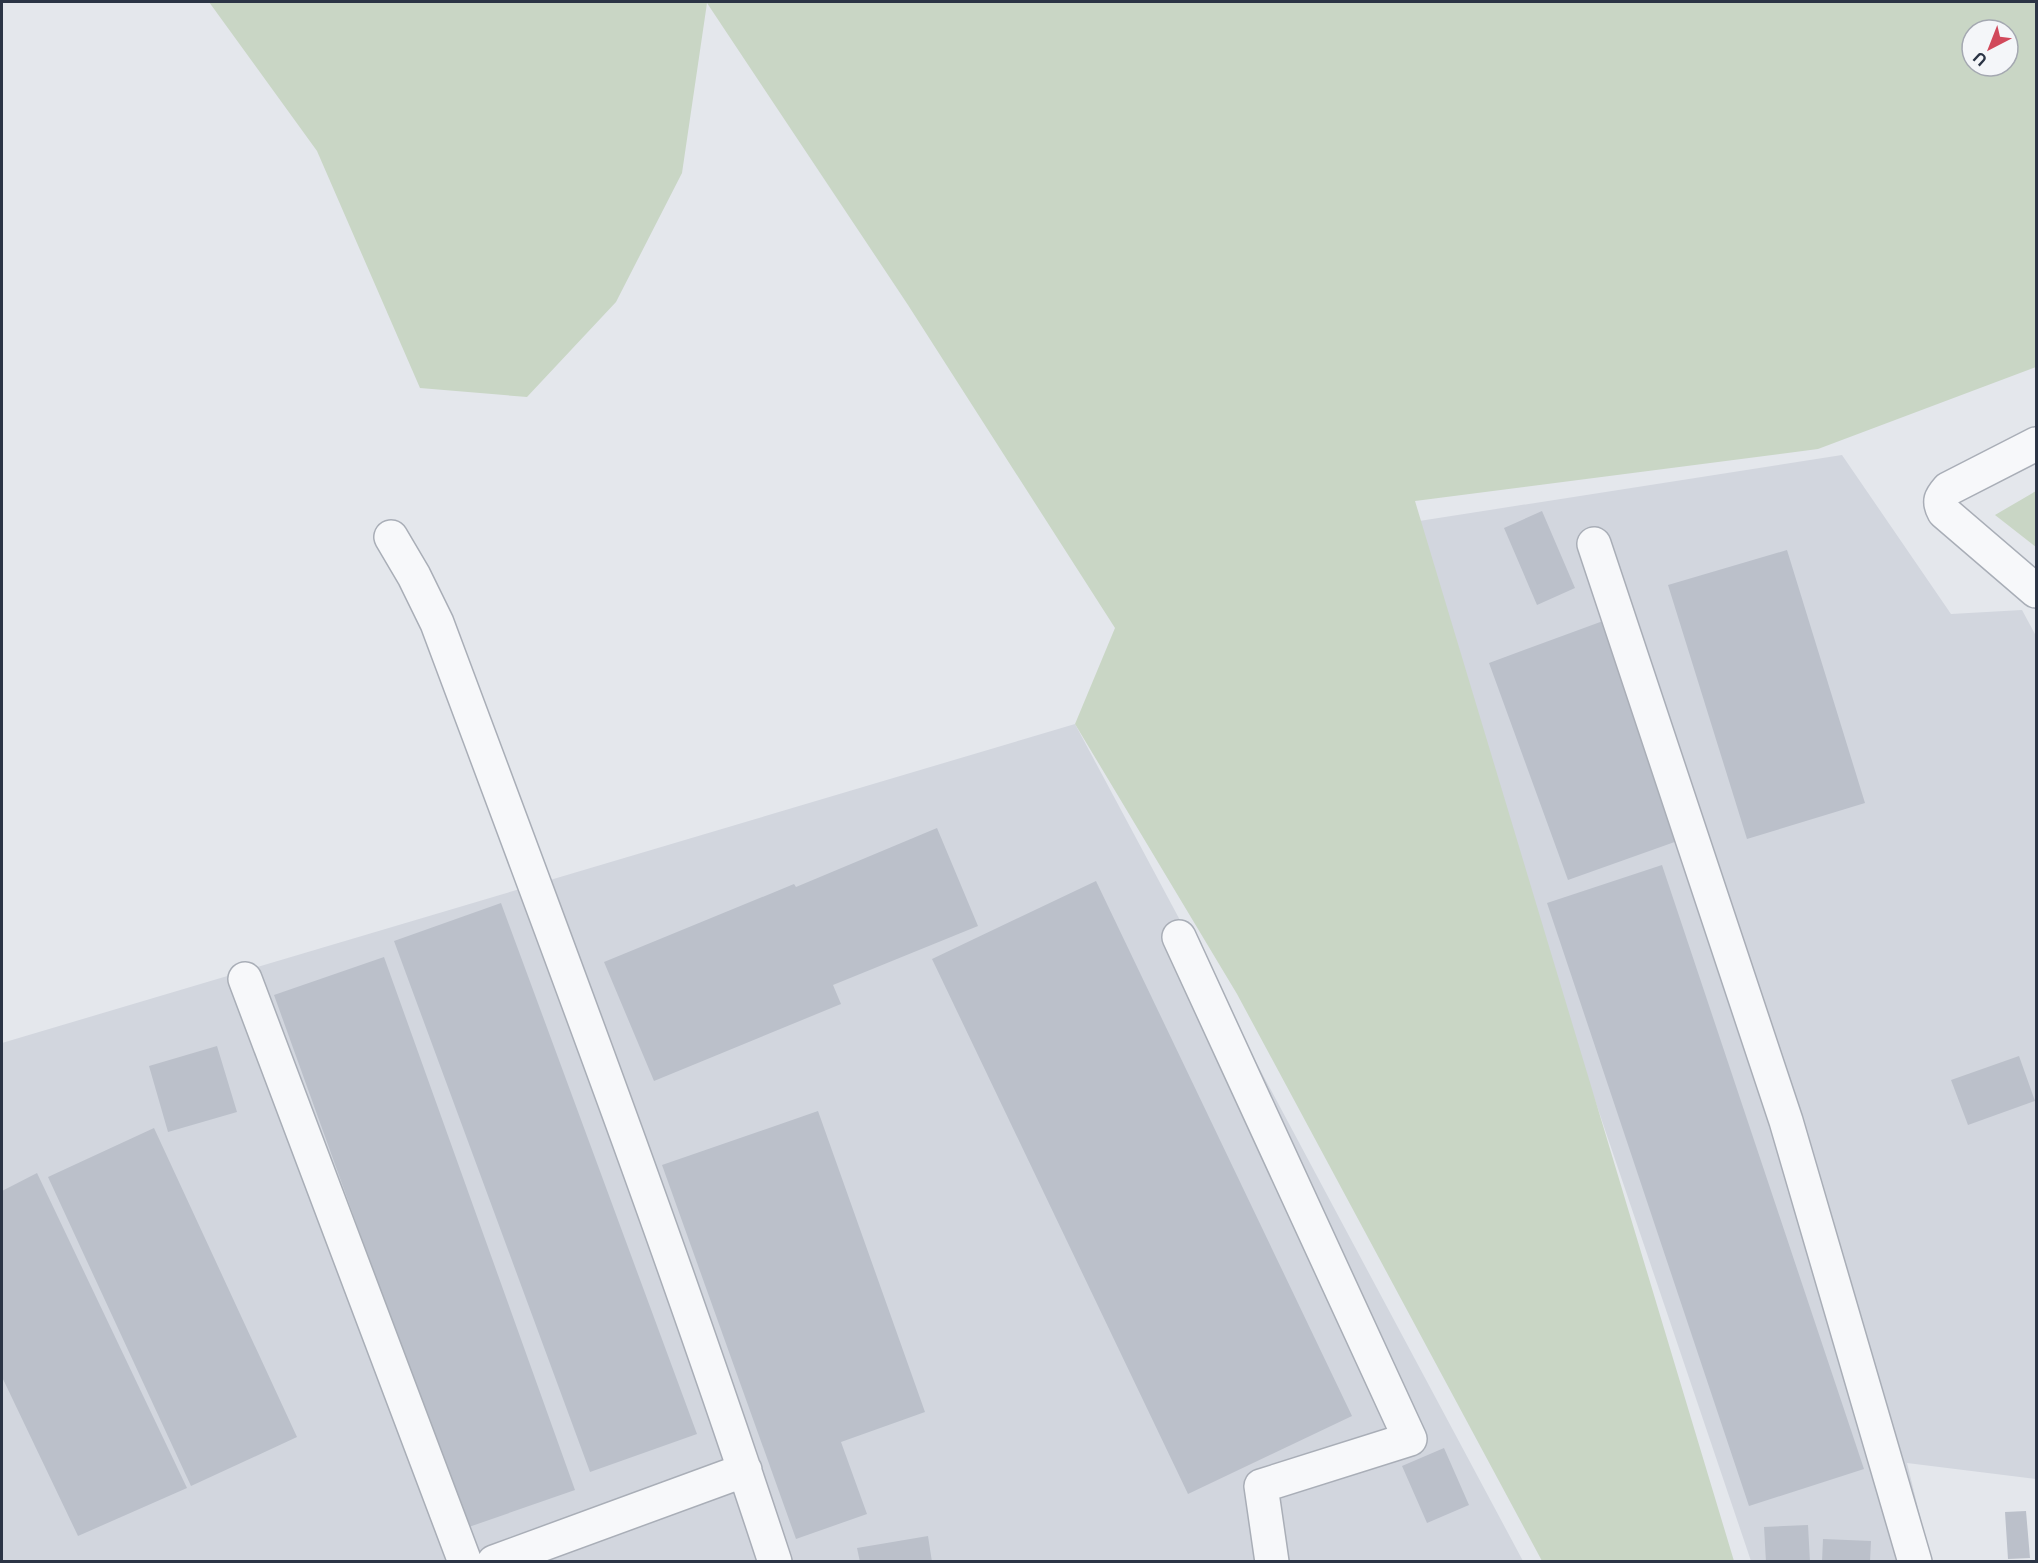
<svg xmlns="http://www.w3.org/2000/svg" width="2038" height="1563" font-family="Inter,sans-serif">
<rect width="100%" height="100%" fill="#e4e7ec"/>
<path fill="#d2d6de" d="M1842,455L1951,614L2022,610L2036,636V1479L1907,1463L1931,1561H1751L1400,524Z
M1075,724L1523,1561L2,1562V1043Z"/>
<path fill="#c9d6c5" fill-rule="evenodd" d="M209,2H2036V367L1818,449L1415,501L1734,1561H1542L1237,994L1075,724L1115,628L908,305L707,3L682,173L616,302L527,397L420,388L317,151ZM1972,30H2008V66H1972Z
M2036,491V547L1995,515Z"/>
<path fill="#bbc0ca" d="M1542,511L1575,588L1537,605L1504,528Z
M1787,550L1865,803L1747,839L1668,585Z
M1603,621L1683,839L1568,880L1489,663Z
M937,828L978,926L833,985L841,1004L654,1081L604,962L794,884L796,887Z
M1662,865L1864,1469L1749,1506L1547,903Z
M1096,881L1352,1416L1188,1494L932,959Z
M501,903L697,1434L590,1472L394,941Z
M384,957L575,1490L466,1528L274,995Z
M217,1046L237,1112L168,1132L149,1066Z
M2019,1056L2035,1101L1968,1125L1951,1080Z
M818,1111L925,1412L841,1442L867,1514L796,1539L662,1165Z
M154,1128L297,1437L191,1486L48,1177Z
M37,1173L187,1488L78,1536L2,1377V1191Z
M1444,1448L1469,1505L1427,1523L1402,1466Z
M2026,1511L2030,1558L2008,1559L2005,1512Z
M1808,1525L1810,1562H1766L1764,1527Z
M928,1536L932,1562H860L857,1548Z
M1823,1539L1871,1541L1870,1562H1822Z"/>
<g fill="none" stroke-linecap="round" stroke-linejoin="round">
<g stroke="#a9aeb7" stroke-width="36">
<path id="minor" d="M2036,444L1948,489C1941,497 1938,501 1944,512L2036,591
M391,537L414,576L437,623C553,934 671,1245 775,1562
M1594,544L1786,1121L1915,1562
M1179,937L1410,1439L1261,1486L1272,1562
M245,979L465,1562
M494,1562L745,1470"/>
</g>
<use href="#minor" stroke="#f7f8fa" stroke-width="33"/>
</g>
<rect width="2038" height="1563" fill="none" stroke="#2b3445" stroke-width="6"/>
<g transform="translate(1990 48) rotate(222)"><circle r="28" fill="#f4f6f9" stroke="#a4a8b1" stroke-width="1.5"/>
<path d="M0-4.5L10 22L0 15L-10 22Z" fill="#d1495b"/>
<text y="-9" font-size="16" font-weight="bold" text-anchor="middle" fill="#2b3445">U</text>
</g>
</svg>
